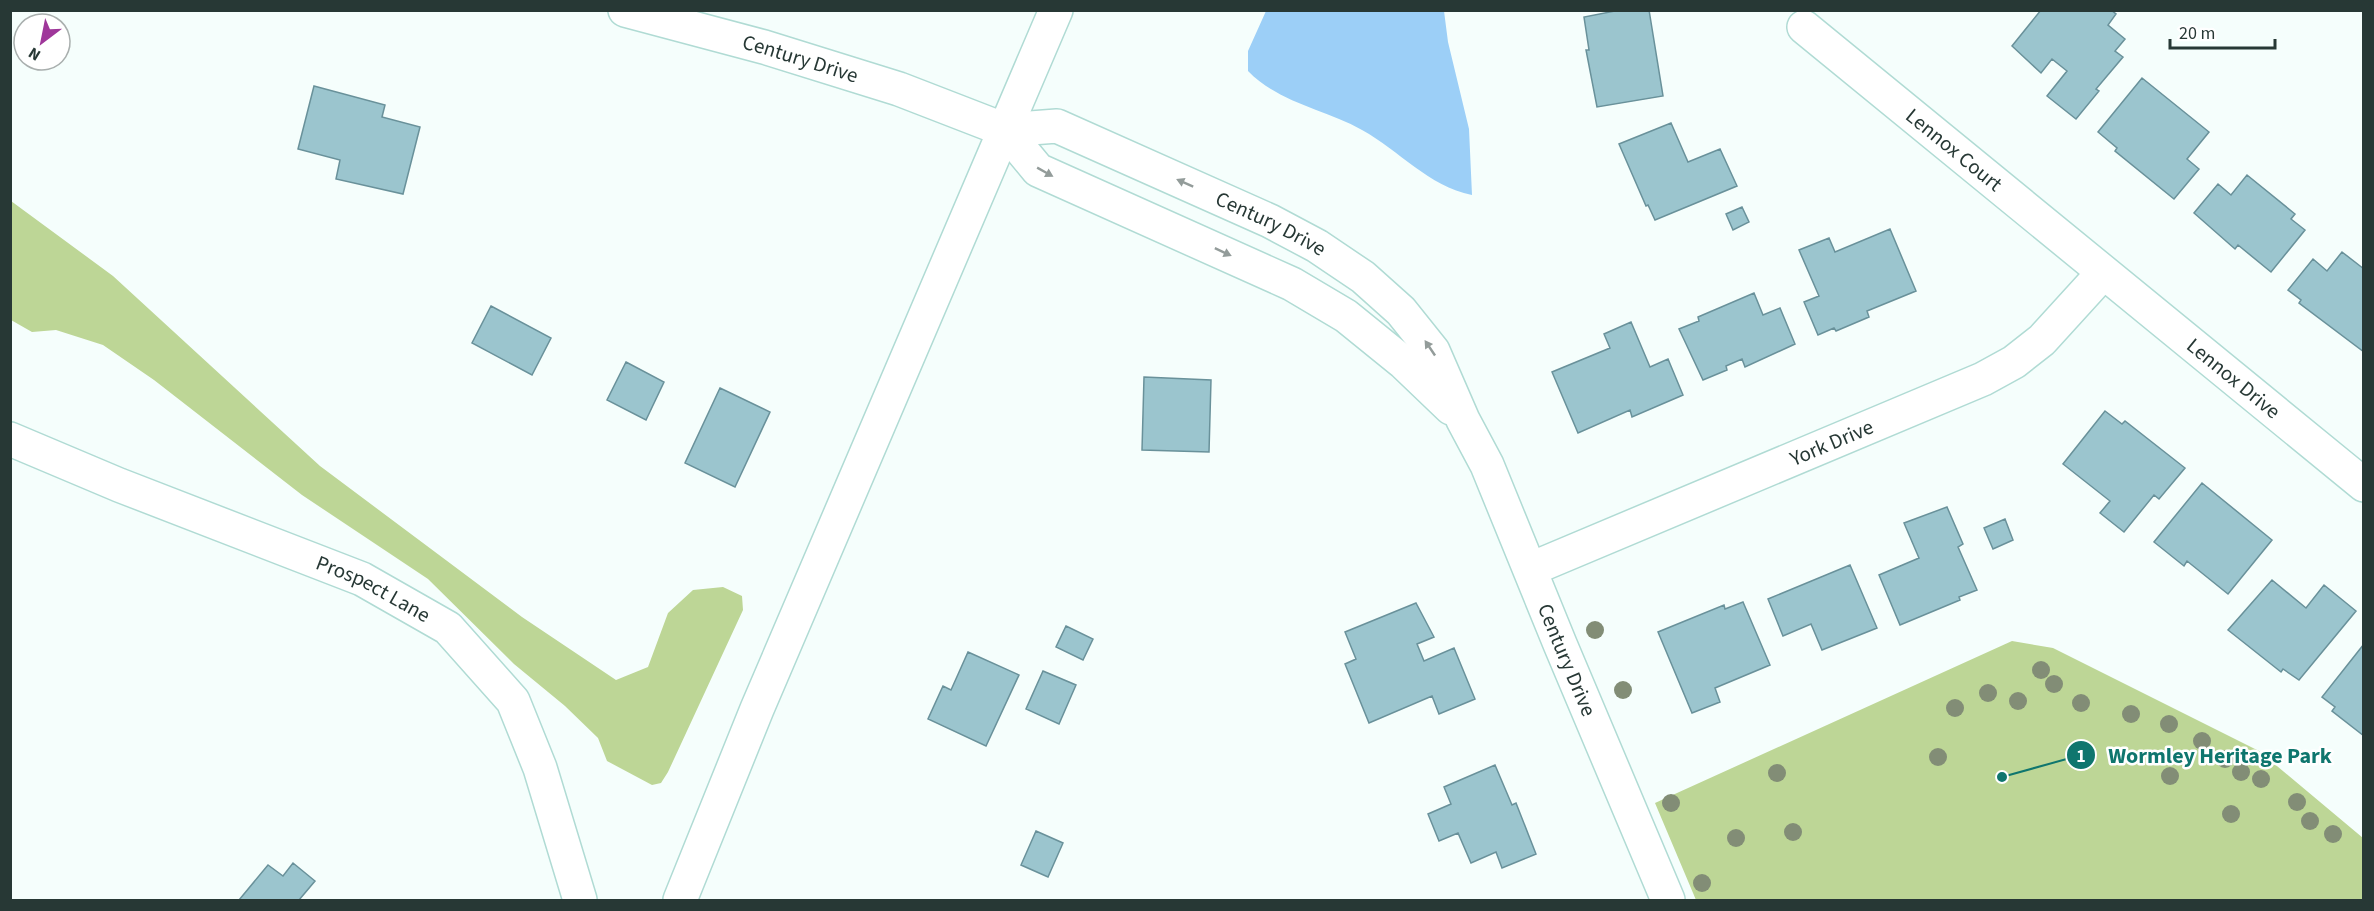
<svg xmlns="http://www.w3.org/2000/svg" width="2374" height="911" font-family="'Source Sans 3',sans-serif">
<rect width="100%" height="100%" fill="#f5fefc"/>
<path fill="#bdd696" d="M11,201L113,276L320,466L522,617L616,680L648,667L668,613L693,590L723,587L742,596L743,610L668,772L661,783L652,785L607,761L598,738L565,706L514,664L428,579L302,495L154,380L103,345L56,330L32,332L11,320Z
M2012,641L2053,648L2259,751L2363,838V900H1696L1655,803Z"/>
<path fill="#9ccff7" d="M1266,11H1444L1448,42L1469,129L1472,195C1428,186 1400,151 1362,130C1324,109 1279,103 1248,71V51Z"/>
<path fill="#9bc5ce" stroke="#69919a" stroke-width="1.5" d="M1620,10H1649L1663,96L1597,107L1586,50H1589L1584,17Z
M2041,10H2111L2116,14L2108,25L2125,39L2115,51L2123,57L2096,89L2099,91L2076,119L2047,96L2067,71L2052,59L2041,73L2012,46Z
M2142,78L2209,132L2187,159L2199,169L2174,199L2115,151L2117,148L2098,132Z
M314,86L385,105L382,117L420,127L403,194L336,179L340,160L298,149Z
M1671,123L1688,162L1720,149L1737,186L1655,220L1648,205L1646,206L1619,144Z
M2247,175L2295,214L2291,219L2305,230L2271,272L2238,245L2235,249L2194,213L2218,184L2231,195Z
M1742,207L1749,222L1733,230L1726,214Z
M1890,229L1916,291L1867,311L1869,317L1836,331L1834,328L1818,335L1804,302L1819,296L1799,250L1829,238L1835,252Z
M2342,252L2364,269V352L2299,303L2301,300L2288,290L2313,259L2327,271Z
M1754,293L1763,315L1780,308L1795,344L1745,367L1742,359L1726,366L1727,370L1703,380L1679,329L1699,321L1698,317Z
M491,306L551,338L532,375L472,343Z
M1631,322L1650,367L1668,359L1683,395L1632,417L1630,410L1578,433L1552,372L1610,348L1604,334Z
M626,362L664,382L646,420L607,400Z
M1144,377L1211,380L1209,452L1142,450Z
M720,388L770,412L735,487L685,463Z
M2105,411L2122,424L2125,421L2185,468L2159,499L2154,495L2124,532L2100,513L2110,501L2063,464Z
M2202,483L2272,540L2228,594L2187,561L2184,566L2154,542Z
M1947,507L1963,544L1958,547L1977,590L1959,597L1960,600L1900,625L1879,575L1919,558L1904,523Z
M2005,519L2013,540L1993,549L1984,528Z
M1850,565L1877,628L1822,650L1811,624L1783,636L1768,599Z
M2272,580L2306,608L2324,585L2356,611L2299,680L2283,669L2281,672L2228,630Z
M1743,602L1770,665L1715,688L1720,702L1692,713L1658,632L1724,605L1725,609Z
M1416,603L1434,637L1417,644L1424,661L1454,648L1475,699L1439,714L1432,696L1369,723L1345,664L1356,659L1345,632Z
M1066,626L1093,639L1083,660L1056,647Z
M2364,644V736L2332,711L2335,707L2322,697Z
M968,652L1019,675L986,746L928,719L943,686L951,690Z
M1043,671L1076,685L1059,724L1026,709Z
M1495,765L1512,805L1516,803L1536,854L1502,868L1496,852L1471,863L1458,833L1439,841L1428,814L1451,804L1444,787Z
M1036,831L1063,843L1048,877L1021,865Z
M293,863L315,881L299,900H239L268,865L283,876Z"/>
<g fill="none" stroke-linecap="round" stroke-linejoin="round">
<g stroke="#b0dbd4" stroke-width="36">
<g id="minor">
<path id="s1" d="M625,10L764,47L899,89L1005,130L1057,126L1270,221L1317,246L1363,277L1401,311L1433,351L1463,420L1487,465L1560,644L1668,900"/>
<path id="s2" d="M1804,27L2364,485"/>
<path d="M1005,130L1038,170L1292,284L1346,316L1404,363L1451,408"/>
<path id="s3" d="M10,439L119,485L362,579L448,628L513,701L540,768L580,900"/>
<path id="s4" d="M1531,569L1983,379L2014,362L2042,340L2103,273"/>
</g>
</g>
<g stroke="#b0dbd4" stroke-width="36">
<path id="secondary" d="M680,900L757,709L1056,10"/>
</g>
<use href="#minor" stroke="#fff" stroke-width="33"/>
<use href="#secondary" stroke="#fff" stroke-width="33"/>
</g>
<g fill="#828d76">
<circle cx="1595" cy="630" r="9"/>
<circle cx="2041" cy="670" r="9"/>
<circle cx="2054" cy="684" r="9"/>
<circle cx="1623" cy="690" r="9"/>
<circle cx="1988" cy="693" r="9"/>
<circle cx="2018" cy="701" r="9"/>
<circle cx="2081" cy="703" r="9"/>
<circle cx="1955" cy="708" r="9"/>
<circle cx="2131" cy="714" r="9"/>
<circle cx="2169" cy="724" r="9"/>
<circle cx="2202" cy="741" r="9"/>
<circle cx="1938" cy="757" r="9"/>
<circle cx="2225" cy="759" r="9"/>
<circle cx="2241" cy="772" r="9"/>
<circle cx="1777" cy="773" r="9"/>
<circle cx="2170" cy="776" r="9"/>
<circle cx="2261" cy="779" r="9"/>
<circle cx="2297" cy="802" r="9"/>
<circle cx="1671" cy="803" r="9"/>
<circle cx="2231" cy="814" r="9"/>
<circle cx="2310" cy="821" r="9"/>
<circle cx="1793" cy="832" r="9"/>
<circle cx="2333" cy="834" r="9"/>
<circle cx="1736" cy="838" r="9"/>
<circle cx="1702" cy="883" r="9"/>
</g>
<defs><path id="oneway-solid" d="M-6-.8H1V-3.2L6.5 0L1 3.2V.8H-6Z" transform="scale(1.5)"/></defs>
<g fill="#939c9a">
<use href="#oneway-solid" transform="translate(1045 172) rotate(29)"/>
<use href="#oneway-solid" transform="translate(1185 183) rotate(-156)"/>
<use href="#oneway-solid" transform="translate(1223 252) rotate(25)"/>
<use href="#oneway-solid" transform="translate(1430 348) rotate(-124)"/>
</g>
<g text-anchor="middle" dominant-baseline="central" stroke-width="5" stroke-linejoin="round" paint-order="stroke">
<g font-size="21" fill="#273835" stroke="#fff">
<text stroke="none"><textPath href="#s1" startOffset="182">Century Drive</textPath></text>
<text stroke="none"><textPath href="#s2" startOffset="194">Lennox Court</textPath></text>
<text stroke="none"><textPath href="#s1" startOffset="686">Century Drive</textPath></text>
<text stroke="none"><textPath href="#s2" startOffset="555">Lennox Drive</textPath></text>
<text stroke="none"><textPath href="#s4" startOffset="326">York Drive</textPath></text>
<text stroke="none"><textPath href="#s3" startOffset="393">Prospect Lane</textPath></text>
<text stroke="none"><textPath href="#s1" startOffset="1232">Century Drive</textPath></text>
</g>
</g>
<path fill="none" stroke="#0f766e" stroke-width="2" d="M2002 777L2081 755"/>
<g fill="#0f766e" stroke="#fff" stroke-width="2">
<circle cx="2002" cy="777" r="6"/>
<circle cx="2081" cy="755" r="15"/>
</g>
<g font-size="18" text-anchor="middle" font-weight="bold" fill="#fff">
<text x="2081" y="762">1</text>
</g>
<g font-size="22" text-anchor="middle" font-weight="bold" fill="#0f766e" stroke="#fff" stroke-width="5" stroke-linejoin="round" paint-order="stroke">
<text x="2220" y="763">Wormley Heritage Park</text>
</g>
<rect width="2374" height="911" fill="none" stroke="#273835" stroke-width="24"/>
<g transform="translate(42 42) rotate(212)"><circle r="28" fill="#ffffff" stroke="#a9afae" stroke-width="1.5"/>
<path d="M0-4.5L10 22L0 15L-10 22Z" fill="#9f379a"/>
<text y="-9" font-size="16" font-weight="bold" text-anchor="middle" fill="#273835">N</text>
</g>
<path d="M2170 39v9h105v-9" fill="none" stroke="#273835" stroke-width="3"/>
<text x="2179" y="39" font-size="18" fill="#273835" stroke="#ffffff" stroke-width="4.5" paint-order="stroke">20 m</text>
</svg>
